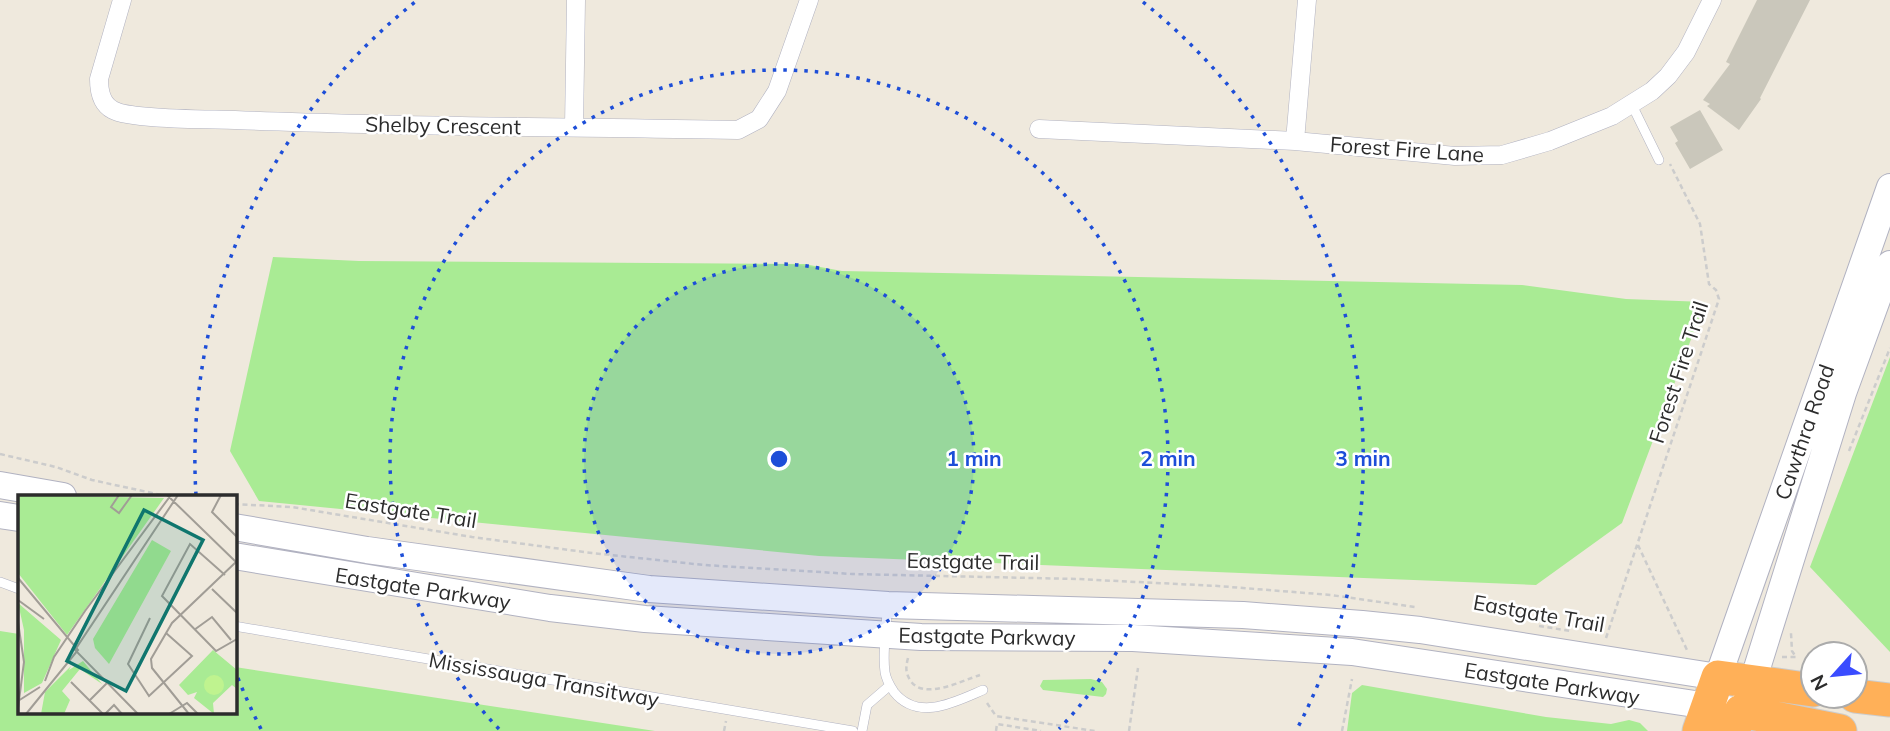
<svg xmlns="http://www.w3.org/2000/svg" width="1890" height="731" font-family="Mulish,sans-serif">
<rect width="100%" height="100%" fill="#efe9dd"/>
<path fill="#a9eb94" d="M273,257L359,261L804,264L842,271L1522,285L1626,299L1705,302L1622,523L1536,585L819,556L259,501L230,451Z
M1890,357V652L1810,567Z
M0,631L19,634V712H234L235,667L655,731H0Z
M1091,679L1102,682L1107,689L1106,694L1103,697L1043,690L1040,686L1043,680Z
M1362,685L1546,717L1611,724L1629,720L1640,723L1648,731H1347L1352,693Z"/>
<path fill="#cac7bb" d="M1757,0H1810L1760,98L1761,99L1739,130L1707,106L1710,104L1703,100L1730,64L1726,62Z
M1700,110L1723,150L1690,169L1675,143L1678,141L1670,127Z"/>
<g fill="none" stroke-linecap="round" stroke-linejoin="round">
<g stroke="#b1b2c1" stroke-width="10">
<path id="lane" d="M1632,105L1659,160
M0,582L19,589
M887,607C887,628 882,652 885,672C886,680 890,686 894,692C918,722 955,702 983,690
M234,626L853,731
M862,731L867,705L889,686"/>
</g>
<g stroke="#b1b2c1" stroke-width="19">
<path id="street" d="M122,0L99,79C99,91 101,104 113,110C131,120 210,119 235,120C402,127 571,127 738,130L759,119L777,91L809,0
M574,127L576,0
M1039,129L1295,141L1455,156L1502,155L1550,141L1612,116L1652,91L1668,76L1686,52L1712,0
M1295,141L1307,0"/>
</g>
<g stroke="#b1b2c1" stroke-width="28">
<path id="secondary" d="M0,485L63,496
M0,515L19,518
M234,527L367,550L649,589L888,605L1243,615L1362,624L1420,630L1718,677L1890,187
M234,556L550,608L645,619L921,637L1133,638L1352,652L1741,711L1753,681L1843,393L1890,264"/>
</g>
<g stroke="#ccc" stroke-width="35">
<path id="highway" d="M1855,696L1890,700
M1699,731L1718,677L1813,690
M1733,731L1741,711L1840,731"/>
</g>
<path stroke="#ccc" stroke-width="2.5" stroke-dasharray="5 3.5" stroke-linecap="butt" d="M1849,451L1890,348
M0,454L56,467L92,480L166,496
M234,504L292,507L472,537L592,553L704,565L852,574L1077,579L1218,586L1331,595L1415,607
M1638,545L1687,650
M1539,626L1571,631
M1606,638L1719,299L1716,290L1709,284L1700,224L1670,164
M1782,657H1796L1792,651L1791,633
M908,658C906,666 905,672 910,680C923,701 961,681 980,675
M987,703L996,716L1095,731
M724,731L726,721
M996,731L997,724L1041,731
M1129,731L1138,668
M1342,731L1352,679"/>
<use href="#lane" stroke="#fff" stroke-width="9"/>
<use href="#street" stroke="#fff" stroke-width="18"/>
<use href="#secondary" stroke="#fff" stroke-width="26"/>
<use href="#highway" stroke="#ffb058" stroke-width="33"/>
</g>
<circle cx="779" cy="459" r="195" fill="#1d4ed8" fill-opacity=".12"/>
<g fill="none" stroke="#1d4ed8" stroke-width="3.5" stroke-dasharray="3.5 7">
<circle cx="779" cy="459" r="195"/>
<path d="M499 729A389 389 0 1 1 1059 729"/>
<path d="M261 729A584 584 0 0 1 236 673M196 495A584 584 0 0 1 415 2M1143 2A584 584 0 0 1 1297 729"/>
</g>
<g text-anchor="middle" dominant-baseline="central" stroke-width="5" stroke-linejoin="round" paint-order="stroke">
<g font-size="21" fill="#2c2c2c" stroke="#fff">
<text transform="translate(443 125) rotate(1)">Shelby Crescent</text>
<text transform="translate(1407 149) rotate(4)">Forest Fire Lane</text>
<text transform="translate(1678 372) rotate(-72)">Forest Fire Trail</text>
<text transform="translate(1804 432) rotate(-71)">Cawthra Road</text>
<text transform="translate(411 510) rotate(9)">Eastgate Trail</text>
<text transform="translate(973 561) rotate(1)">Eastgate Trail</text>
<text transform="translate(423 588) rotate(9)">Eastgate Parkway</text>
<text transform="translate(1539 613) rotate(10)">Eastgate Trail</text>
<text transform="translate(987 636) rotate(1)">Eastgate Parkway</text>
<text transform="translate(544 679) rotate(10)">Mississauga Transitway</text>
<text transform="translate(1552 683) rotate(9)">Eastgate Parkway</text>
</g>
</g>
<g transform="translate(18 495)">
<rect width="219" height="219" fill="#efe9dd"/>
<path d="M0,0L146,3L49,140L0,78ZM134,45L153,56L91,169L77,153L75,144ZM0,108L43,145L24,188L6,198V135ZM195,155L219,175V194L214,190L195,208L196,219L176,203L179,197L170,200L161,190ZM65,166L84,189L62,174L44,196L52,205L46,219H23L27,197L53,171L51,175Z" fill="#a9eb94"/>
<path d="M186 190a10 10 0 1 1 20 0a10 10 0 1 1-20 0Z" fill="#bff38f"/>
<path fill="none" stroke="#a19d96" stroke-width="2" d="M101,0L93,12L101,18L114,0M149,0L219,68M203,0L194,17L219,42M207,80L172,49L144,101L198,156L219,144M0,83L60,155L8,219M194,94L219,118M0,105L26,124M132,123L110,169L131,201L174,161L148,138M0,127L6,167L0,213M176,135L194,122L213,145M27,186L36,162L67,116L153,0M53,187L85,219M0,206L22,192M71,206L89,188M87,219L96,210L104,219M120,219L57,155L160,0M151,219L169,208L180,219M171,219L134,173L133,164L154,128L219,66"/>
<path fill="#0f766e" fill-opacity="0.15" stroke="#0f766e" stroke-width="3.5" d="M126,15L185,45L108,196L49,166Z"/>
<rect width="219" height="219" fill="none" stroke="#2c2c2c" stroke-width="3.5"/>
</g>
<circle cx="779" cy="459" r="10" fill="#1d4ed8" stroke="#fff" stroke-width="3.5"/>
<g font-size="21" text-anchor="middle" font-weight="bold" fill="#1d4ed8" stroke="#fff" stroke-width="5" stroke-linejoin="round" paint-order="stroke">
<text x="974" y="466">1 min</text>
<text x="1168" y="466">2 min</text>
<text x="1363" y="466">3 min</text>
</g>
<g transform="translate(1834 675) rotate(243)"><circle r="33" fill="#ffffff" stroke="#ababab" stroke-width="2"/>
<path d="M0-5L12 26L0 18L-12 26Z" fill="#3a4cff"/>
<text y="-10" font-size="19" font-weight="bold" text-anchor="middle" fill="#2c2c2c">N</text>
</g>
</svg>
